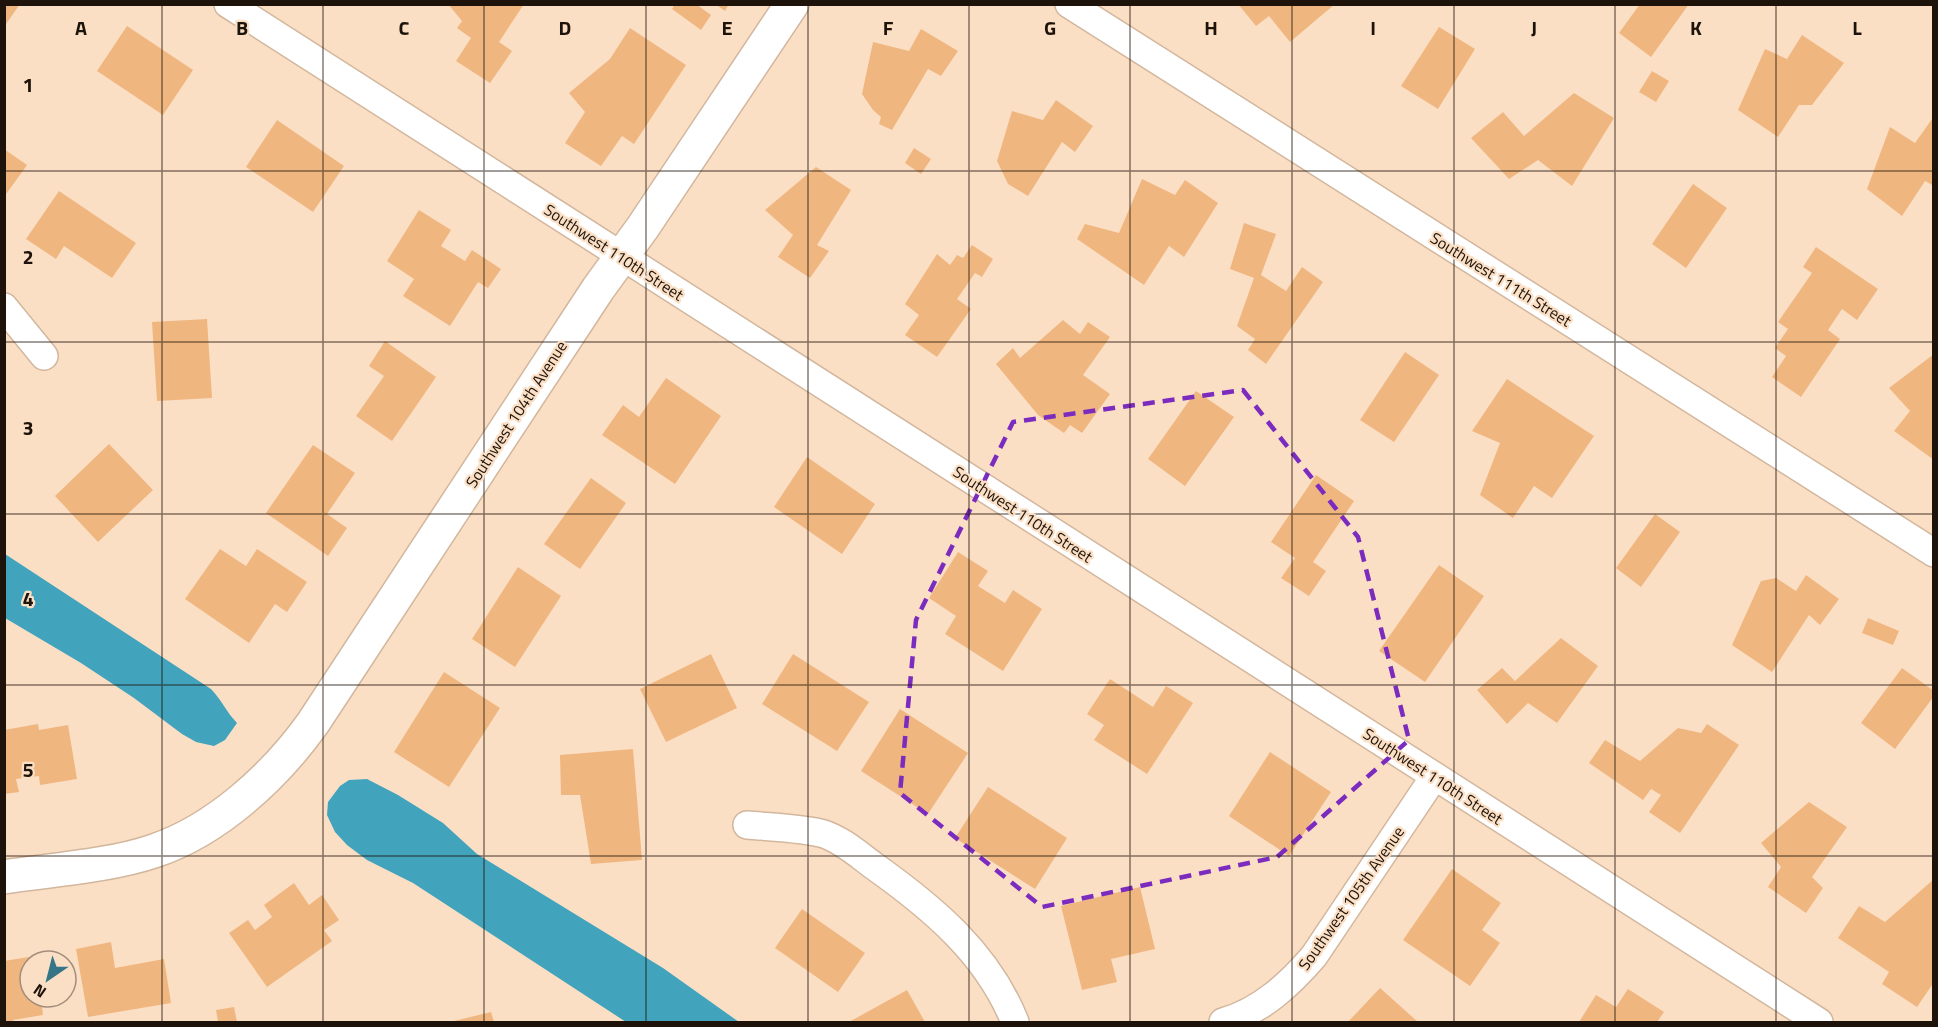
<svg xmlns="http://www.w3.org/2000/svg" width="1938" height="1027" font-family="'Titillium Web',sans-serif">
<rect width="100%" height="100%" fill="#fbdfc5"/>
<path fill="#42a3bd" d="M5,554L211,689C221,699 227,713 237,723L225,740L214,746L196,742L182,734L134,698L81,663L5,618Z
M367,779L398,795L443,823L477,854L663,968L739,1022H626L413,883L367,860L347,845L335,832L327,815L328,802L340,786L349,780Z"/>
<path fill="#f0b680" d="M4,4H20L4,27Z
M448,4H524L499,42L512,51L490,83L456,61L471,38L457,28L462,21Z
M675,4H696L711,15L701,30L672,9Z
M715,4H729L725,11Z
M1238,4H1335L1290,42L1269,16L1256,26Z
M1640,4H1689L1651,57L1619,33Z
M127,26L193,70L163,115L97,71Z
M1439,27L1475,49L1438,109L1401,86Z
M630,28L686,65L634,144L622,136L601,166L565,143L585,112L569,93L610,59Z
M921,29L958,51L941,76L928,69L892,130L879,124L881,117L873,110L862,94L873,42L909,51Z
M1802,35L1844,63L1812,105H1799L1778,137L1738,110L1765,49L1787,59Z
M1652,71L1669,81L1656,102L1639,92Z
M1574,93L1614,118L1572,186L1538,160L1509,179L1471,138L1503,112L1524,136Z
M1056,100L1093,126L1075,152L1062,142L1028,196L1008,184L997,161L1012,111L1043,120Z
M1932,119L1934,120V186L1925,181L1902,216L1867,189L1890,127L1915,143Z
M277,120L344,166L313,212L246,167Z
M914,148L931,159L921,174L905,163Z
M4,149L27,165L4,197Z
M816,167L851,190L817,245L829,251L810,278L778,257L793,235L765,210Z
M1142,179L1175,195L1185,180L1218,203L1184,257L1169,246L1144,285L1077,239L1085,224L1119,233Z
M1693,184L1727,208L1686,268L1652,244Z
M59,191L136,243L112,278L64,246L56,259L26,239Z
M419,210L451,230L441,246L465,261L472,250L501,269L488,288L478,282L450,326L403,296L414,279L387,261Z
M1244,223L1276,234L1261,275L1286,291L1302,267L1323,282L1266,364L1248,350L1255,339L1237,326L1254,278L1230,269Z
M972,245L993,259L982,277L975,273L957,299L971,309L937,357L905,335L919,315L905,304L937,254L950,265L957,255L963,258Z
M1816,247L1878,289L1857,320L1842,309L1828,330L1840,339L1801,397L1772,377L1786,356L1775,348L1788,329L1778,322L1812,273L1803,267Z
M207,319L212,398L157,401L152,322Z
M1063,320L1080,334L1088,322L1110,337L1083,375L1110,394L1082,433L1070,425L1064,433L1038,415L996,364L1013,348L1020,358Z
M385,341L436,377L392,441L356,416L384,376L369,366Z
M1405,352L1439,375L1394,442L1360,420Z
M1934,354V460L1894,431L1910,411L1889,388Z
M666,378L721,416L675,484L602,435L623,405L639,417Z
M1507,379L1594,436L1552,498L1534,486L1513,518L1480,495L1500,443L1472,431Z
M1196,391L1234,417L1185,486L1148,459Z
M109,444L153,490L98,542L55,496Z
M313,445L355,473L327,514L347,528L328,556L266,513Z
M807,457L875,504L842,554L774,507Z
M1316,475L1354,501L1313,562L1326,571L1309,596L1281,578L1295,558L1271,542Z
M591,478L626,503L580,569L544,544Z
M1655,514L1680,532L1641,587L1616,568Z
M220,549L246,566L257,549L307,582L287,612L275,604L249,643L185,599Z
M958,552L988,571L978,586L1005,603L1013,590L1042,609L1003,671L945,634L956,616L929,598Z
M1439,565L1484,596L1425,682L1379,651Z
M518,567L561,596L515,667L472,639Z
M1806,575L1839,599L1820,625L1809,615L1772,672L1732,645L1761,581L1776,578L1796,591Z
M1868,618L1899,631L1893,645L1862,633Z
M1561,638L1598,666L1557,723L1528,703L1507,724L1477,690L1502,668L1515,681Z
M711,654L737,708L666,742L640,689Z
M793,654L869,702L837,751L762,704Z
M1902,668L1934,691V696L1895,749L1861,723Z
M444,672L500,708L449,787L394,752Z
M1110,679L1153,707L1166,686L1193,703L1147,774L1094,740L1104,725L1087,714Z
M900,709L968,753L928,814L861,771Z
M38,724L39,730L68,725L77,779L40,785L39,776L16,779L19,792L4,794V730Z
M1707,724L1739,745L1680,833L1649,812L1661,795L1651,789L1643,800L1589,763L1605,740L1640,761L1678,728L1701,733Z
M633,749L642,860L591,864L580,795H561L560,755Z
M1270,752L1331,792L1289,856L1229,816Z
M988,787L1067,838L1035,889L955,838Z
M1809,802L1847,827L1812,877L1823,888L1806,913L1768,887L1781,867L1761,843Z
M1452,869L1501,903L1482,930L1500,943L1470,986L1403,940Z
M1934,879V982L1917,1007L1882,984L1889,972L1838,938L1859,906L1885,922Z
M294,883L309,905L322,895L339,920L324,930L332,941L267,987L229,933L248,920L255,930L272,917L264,905Z
M1140,887L1155,949L1111,959L1117,982L1082,990L1061,906Z
M802,909L865,953L838,992L775,948Z
M111,942L115,968L164,959L171,1003L88,1017L76,949Z
M35,956V961H30V997H41L43,1015L13,1020V1022H4V961Z
M1380,988L1418,1022H1348Z
M1628,989L1664,1012L1657,1022H1579L1596,995L1616,1007Z
M907,990L925,1022H849Z
M234,1007L237,1022H218L216,1010Z
M491,1012L494,1022H450Z"/>
<g fill="none" stroke-linecap="round" stroke-linejoin="round">
<g stroke="#d2b79e" stroke-width="30">
<path id="minor" d="M228,4L1819,1022
M1069,4L1934,553
M4,307L44,356
M747,825C768,827 805,828 824,834C842,840 859,855 874,866C933,908 988,954 1015,1022
M1223,1022C1261,1011 1289,985 1314,956L1434,777"/>
</g>
<g stroke="#d2b79e" stroke-width="36">
<path id="tertiary" d="M4,877C51,870 110,866 154,851C217,830 275,776 313,723L598,289L643,227L792,4"/>
</g>
<use href="#minor" stroke="#fff" stroke-width="27"/>
<use href="#tertiary" stroke="#fff" stroke-width="33"/>
</g>
<path fill="none" stroke="#7b2cbf" stroke-width="4.5" stroke-dasharray="12 8" stroke-linejoin="round" d="M1243,390L1358,537L1409,740L1277,857L1042,907L900,793L916,620L1013,422Z"/>
<path fill="none" stroke="#1d130a" stroke-width="1.5" stroke-opacity="0.55" d="M162,4V1022M323,4V1022M484,4V1022M646,4V1022M808,4V1022M969,4V1022M1130,4V1022M1292,4V1022M1454,4V1022M1615,4V1022M1776,4V1022M4,171H1934M4,342H1934M4,514H1934M4,685H1934M4,856H1934"/>
<g text-anchor="middle" dominant-baseline="central" stroke-width="4.5" stroke-linejoin="round" paint-order="stroke">
<g font-size="16" fill="#1d130a" stroke="#fbdfc5">
<text transform="translate(614 252) rotate(33)">Southwest 110th Street</text>
<text transform="translate(1501 279) rotate(32)">Southwest 111th Street</text>
<text transform="translate(516 414) rotate(-57)">Southwest 104th Avenue</text>
<text transform="translate(1023 514) rotate(33)">Southwest 110th Street</text>
<text transform="translate(1433 776) rotate(33)">Southwest 110th Street</text>
<text transform="translate(1351 898) rotate(-55)">Southwest 105th Avenue</text>
</g>
</g>
<g font-size="20" text-anchor="middle" font-weight="bold" fill="#1d130a" stroke="#fbdfc5" stroke-width="4.5" stroke-linejoin="round" paint-order="stroke">
<text x="81" y="35">A</text>
<text x="242" y="35">B</text>
<text x="404" y="35">C</text>
<text x="565" y="35">D</text>
<text x="727" y="35">E</text>
<text x="888" y="35">F</text>
<text x="1050" y="35">G</text>
<text x="1211" y="35">H</text>
<text x="1373" y="35">I</text>
<text x="1534" y="35">J</text>
<text x="1696" y="35">K</text>
<text x="1857" y="35">L</text>
<text x="28" y="92">1</text>
<text x="28" y="264">2</text>
<text x="28" y="435">3</text>
<text x="28" y="606">4</text>
<text x="28" y="777">5</text>
</g>
<rect width="1938" height="1027" fill="none" stroke="#1d130a" stroke-width="12"/>
<g transform="translate(48 979) rotate(215)"><circle r="28" fill="#fbdfc5" stroke="#a28d7a" stroke-width="1.5"/>
<path d="M0-4.5L10 22L0 15L-10 22Z" fill="#347688"/>
<text y="-9" font-size="16" font-weight="bold" text-anchor="middle" fill="#1d130a">N</text>
</g>
</svg>
